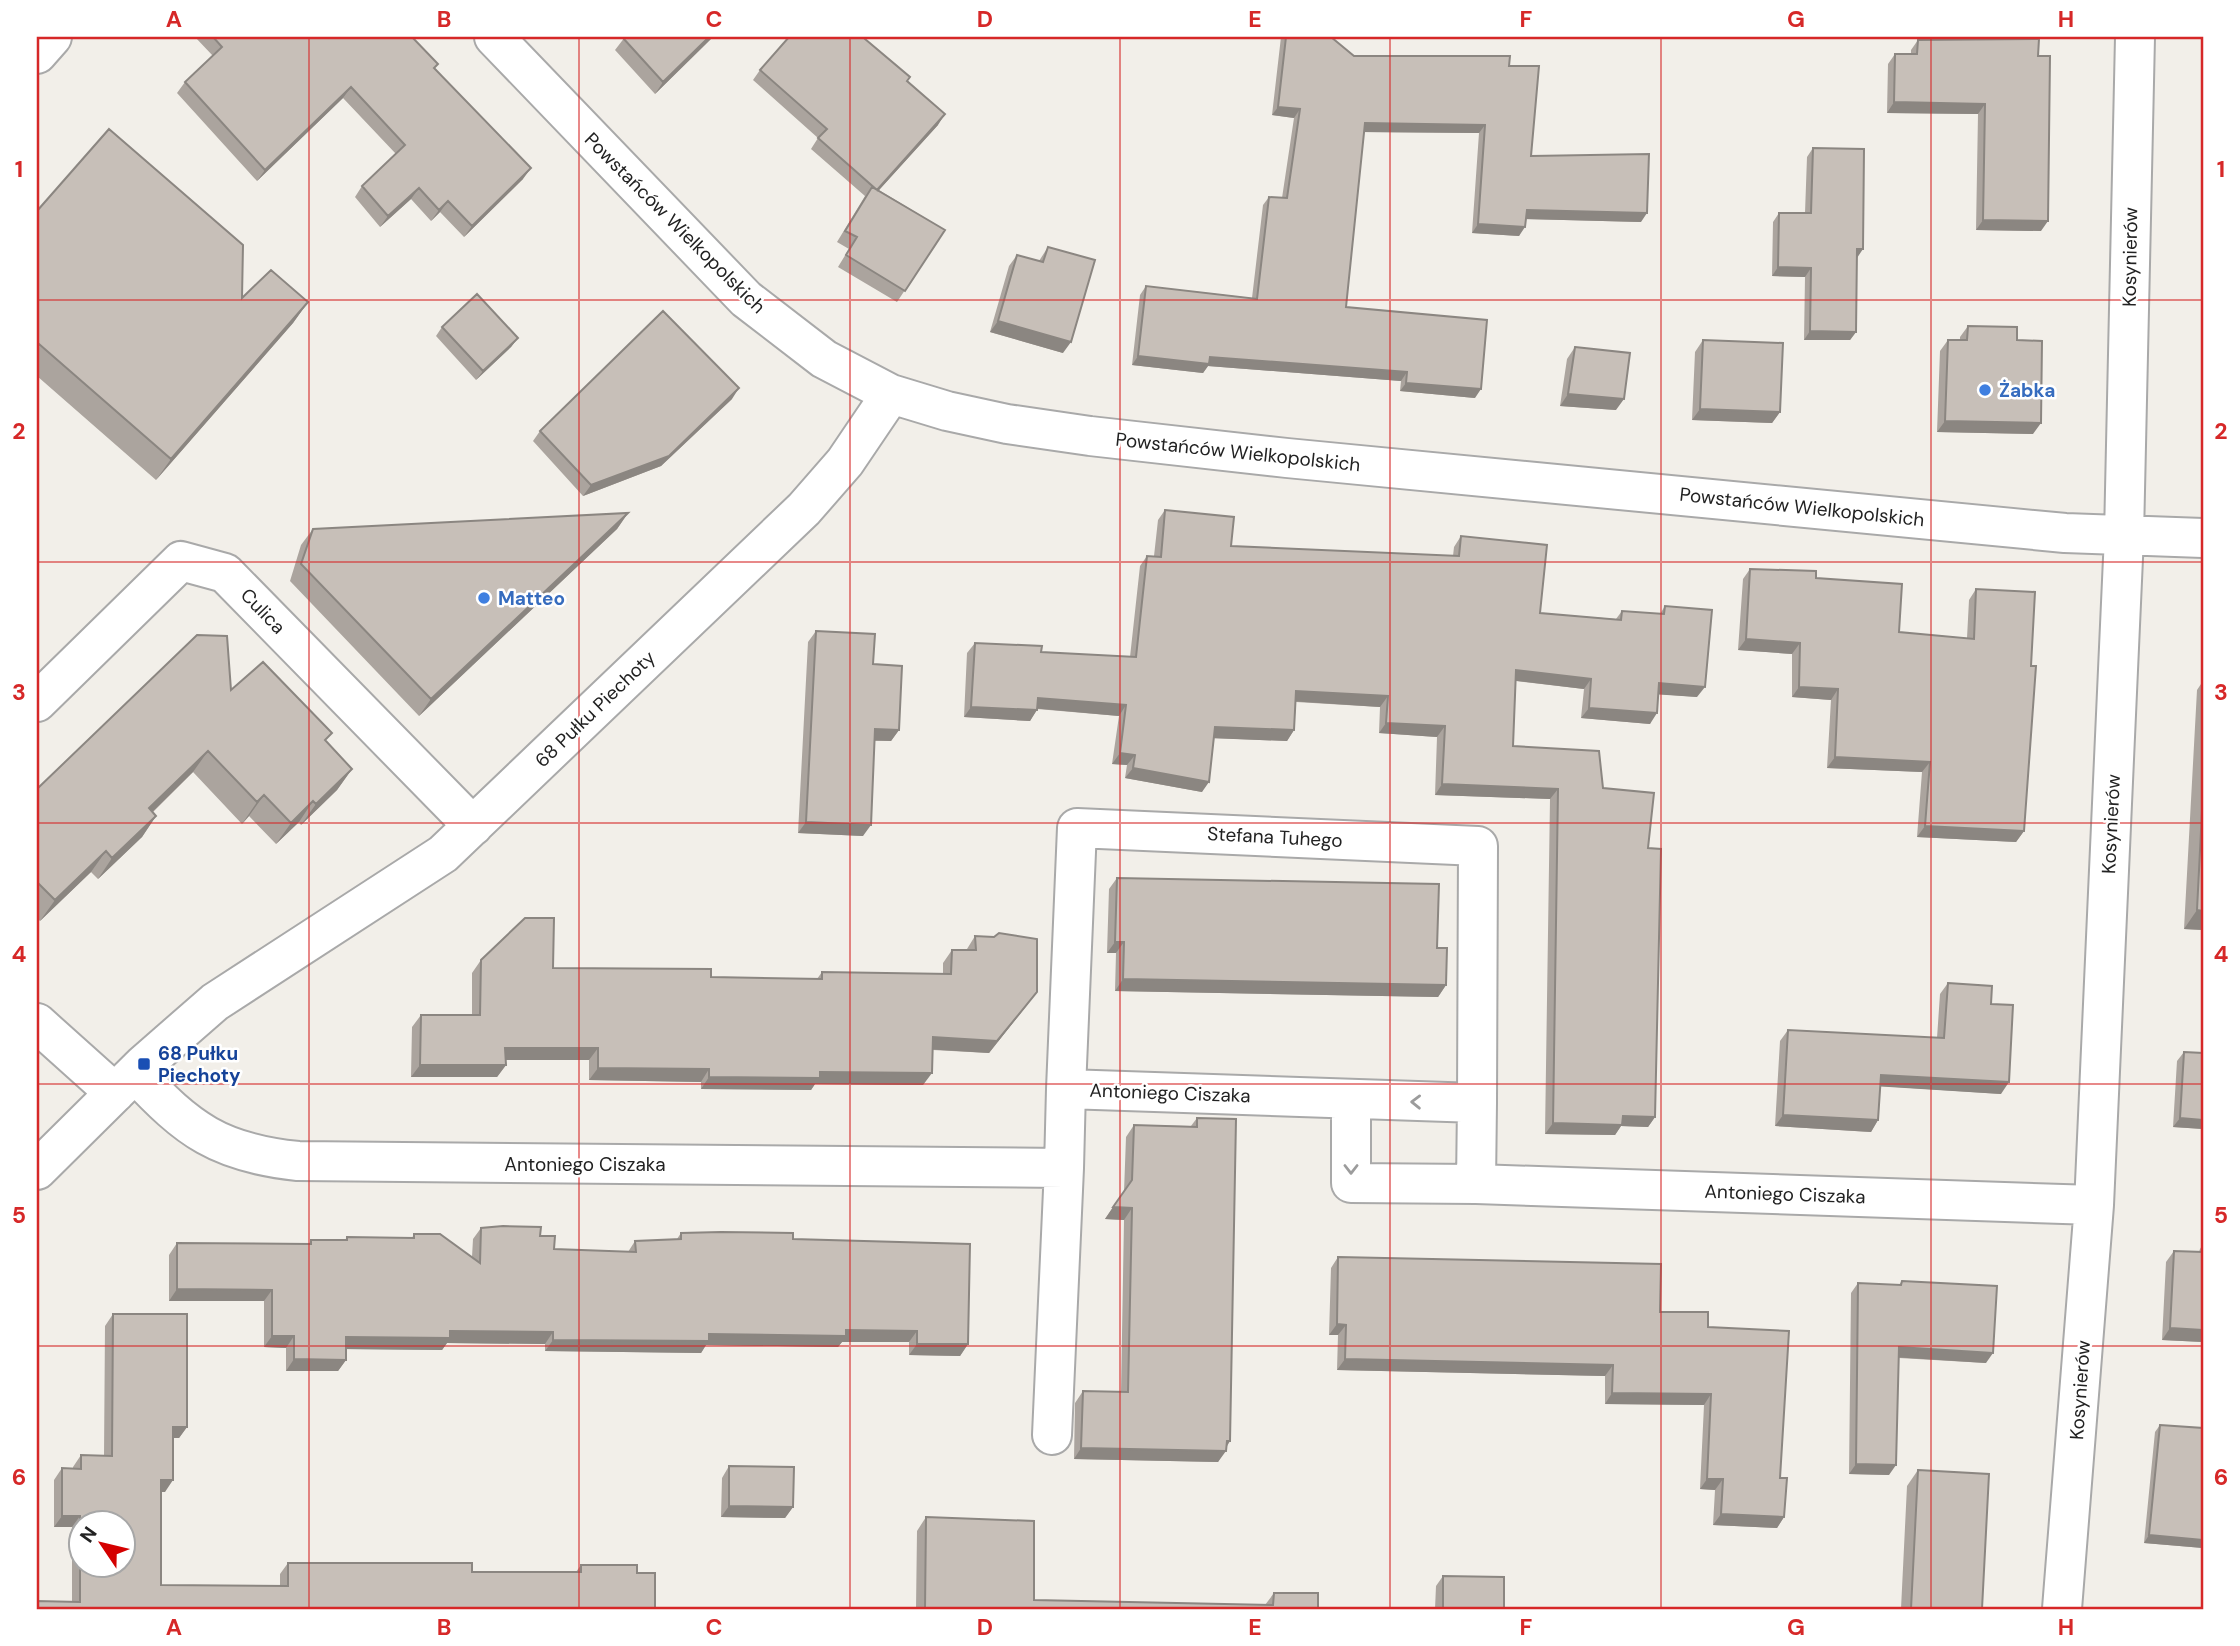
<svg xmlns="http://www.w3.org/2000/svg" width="2240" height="1646" font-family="'DM Sans',sans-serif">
<rect width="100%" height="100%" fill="#f2efe9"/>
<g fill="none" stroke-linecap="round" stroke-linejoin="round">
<g stroke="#a9a9a9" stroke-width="42">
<path id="minor" d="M494,37L746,299L824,359L891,394L947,411L1007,424L1090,436L1287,458L2065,533L2203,538
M37,54L52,37
M37,702L181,561L225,573L473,826
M37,1023L115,1093
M135,1073C188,1130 219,1153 298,1161L1064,1168L1066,1089L1477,1103L1476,1184
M1066,1089L1077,828L1478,846L1477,1103
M1351,1101V1183L1476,1184L2094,1205
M37,1170L144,1064L215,1002L443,854L804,509L845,462L891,394
M1052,1435L1064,1168
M2062,1609L2094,1205L2124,536L2135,37"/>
</g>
<use href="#minor" stroke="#fff" stroke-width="38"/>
</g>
<path fill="#aba49e" d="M195,37H412L435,69L523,179L464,237L440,212L431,221L411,199L380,227L355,197L362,186L396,154L343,98L257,181L177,93L185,82L213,56Z
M625,37H713L655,94L615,50Z
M1281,37H1331L1354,56L1509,66L1531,156L1641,222L1526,219L1519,236L1472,233L1479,133L1364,132L1346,307L1475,398L1400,391L1401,381L1208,366L1203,373L1132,365L1140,295L1146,286L1252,298L1263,205L1269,197L1282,198L1294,118L1272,115Z
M865,39L907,81L938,125L879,190L945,230L897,302L838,267L849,249L837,242L865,196L811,149L818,138L753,80L760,70Z
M1918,40L2038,56L2041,231L1976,230L1978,114L1887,113L1888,64L1895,54H1911V50Z
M1813,148L1856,332L1850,340H1804L1805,277L1772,276L1773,222L1779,213H1805L1807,157Z
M37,211L242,298L308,302L293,323L156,480L37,376Z
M1048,247L1063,353L990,332L1009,266L1017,255L1039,261Z
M1968,326L2017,340L2033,434L1937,432L1940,351L1948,340H1960V337Z
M442,327L518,338L511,347L476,380L436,336Z
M1703,340L1780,412L1772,423L1692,420L1695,352Z
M1575,347L1616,410L1560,406L1567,359Z
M732,399L661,466L583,496L533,441L540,431Z
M1165,510L1231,546L1453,556L1454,547L1461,536L1540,613L1616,619L1622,611L1660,614L1665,606L1697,697L1658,694L1650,724L1581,718L1584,689L1516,681L1513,746L1603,788L1648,848L1655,1117L1648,1127L1621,1126L1615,1135L1545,1134L1550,799L1435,795L1437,737L1379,733L1380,707L1296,702L1294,730L1287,741L1214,738L1202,792L1125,778L1127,765L1112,764L1119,716L1037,709L1030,721L964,717L967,653L975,643L1041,652L1130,657L1140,566L1147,556H1154L1158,520Z
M628,513L617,529L419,716L290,581L301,545L313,529Z
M1750,569L1816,578L1899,632L1967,638L1969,600L1976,589L2024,831L2016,842L1917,837L1922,772L1827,768L1831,700L1792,697V654L1738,650L1743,579Z
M816,631L873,664L899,730L891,741H875L863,836L798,833L808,642Z
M2203,681V930L2184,929L2197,690Z
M231,690L326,741L352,769L337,790L301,825L299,822L276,844L249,816L242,824L193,772L153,812L156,816L142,837L98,879L91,872L40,921L37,918V789Z
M1117,878L1437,948L1446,985L1438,997L1115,991L1116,953H1107L1109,889Z
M975,936L1028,1004L989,1053L933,1050L923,1085L815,1084L811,1090L701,1089V1082L589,1080V1060H506V1065L497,1077H411L412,1027L421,1015H472V973L481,960L553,968L711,977L817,979L822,972L943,974V963L952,950H967V949Z
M1948,983L1991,1004L2001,1094L1880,1086L1878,1120L1871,1132L1775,1126L1780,1041L1788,1030L1937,1038L1940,994Z
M2184,1052L2203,1053V1129L2173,1127L2177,1061Z
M1197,1118L1230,1441L1218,1462L1074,1459L1075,1403L1083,1391L1121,1392L1124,1220L1105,1219L1124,1192L1126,1137L1134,1125L1191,1126Z
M481,1228L540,1236L554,1249L628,1252L635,1241L677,1239L681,1233L793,1239L968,1344L960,1356L909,1355V1342H842L838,1347L706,1345L701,1353L545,1351V1344L447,1343L442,1350L346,1349V1360L338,1371H286V1348L264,1347V1301H169V1255L177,1243L309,1244L311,1240H345L347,1237L412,1238L414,1234L472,1257L473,1239Z
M2203,1244V1342L2162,1340L2166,1262L2174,1251L2199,1252L2200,1249Z
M1338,1257L1660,1312L1708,1327L1780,1478L1784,1517L1777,1528L1713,1525L1715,1490L1700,1489L1704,1405L1605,1404V1376L1337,1370L1338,1335H1329L1331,1268Z
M1902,1281L1986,1363L1899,1358L1889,1475L1849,1474L1851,1293L1858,1283L1899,1285Z
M113,1314L187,1427L179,1438H173L165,1492H161V1585L280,1586V1574L288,1563L472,1572H576L581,1565L637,1573L72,1602V1527H54V1480L62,1468L73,1469V1467L81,1455L104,1456L105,1326Z
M2160,1425L2203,1428V1548L2144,1543L2155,1432Z
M729,1466L793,1507L785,1518L721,1517L722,1478Z
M1918,1470L1982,1609H1901L1907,1486Z
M926,1517L1034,1600L1265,1605L1274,1593L1318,1609H916L917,1531Z
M1443,1576L1504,1609H1435L1436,1586Z"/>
<path fill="#8b8681" d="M709,37H713L655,94L663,82Z
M351,87L343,98L257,181L265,170Z
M1894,102L1985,104L1978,114L1887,113Z
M1278,107L1300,109L1294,118L1272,115Z
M945,114L938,125L870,200L877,190Z
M1365,123L1485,125L1479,133L1359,132Z
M531,168L523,179L464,237L472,226Z
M419,188L411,199L380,227L388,216Z
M448,201L440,212L431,221L439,210Z
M1527,210L1647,213L1641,222L1521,219Z
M1983,220L2048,221L2041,231L1976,230Z
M1478,224L1525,227L1519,236L1472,233Z
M1857,249H1863L1857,258Z
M1778,267L1811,268L1805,277L1772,276Z
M308,302L293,323L156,480L171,459Z
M998,321L1071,342L1063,353L990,332Z
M1810,331L1856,332L1850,340H1804Z
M518,338L511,347L476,380L483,371Z
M1138,356L1210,357L1407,372L1401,381L1208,366L1203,373L1132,365Z
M1406,383L1481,389L1475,398L1400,391Z
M739,388L732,399L661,466L583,496L591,485Z
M1568,394L1624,399L1616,410L1560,406Z
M1700,409L1780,412L1772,423L1692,420Z
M1945,421L2041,423L2033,434L1937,432Z
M628,513L617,529L419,716L431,699Z
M1746,639L1800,643L1792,654L1738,650Z
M1516,670L1591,679L1584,689L1509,680Z
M1659,683L1705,687L1697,697L1652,694Z
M1799,687L1838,689L1831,700L1792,697Z
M1296,691L1388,696L1380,707L1289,701Z
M1038,698L1126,705L1119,716L1031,708Z
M971,707L1037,710L1030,721L964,717Z
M1589,708L1657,713L1650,724L1581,718Z
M1386,723L1445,726L1437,737L1379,733Z
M1215,727L1294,730L1287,741L1208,738Z
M875,729L899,730L891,741L867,740Z
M208,751L193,772L135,829L149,808Z
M1120,753L1135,755L1127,765L1112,764Z
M1835,757L1930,762L1922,772L1827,768Z
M1133,768L1209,782L1202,792L1125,778Z
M352,769L337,790L301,825L316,804Z
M1442,784L1558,789L1550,799L1435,795Z
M264,795L249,816L242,824L257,802Z
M313,801L299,822L276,844L291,823Z
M156,816L142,837L98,879L112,858Z
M806,822L871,825L863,836L798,833Z
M1925,826L2024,831L2016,842L1917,837Z
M106,851L91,872L40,921L55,900Z
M2197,910L2203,911V930L2184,929Z
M1115,942H1124L1116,953H1107Z
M1123,979L1446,985L1438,997L1115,991Z
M1037,992L989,1053L924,1049L933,1037Z
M505,1048H598L589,1060H497Z
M420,1065H506L497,1077H411Z
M598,1068L709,1069L701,1082L589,1080Z
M820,1072L932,1073L923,1085L815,1084L811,1090L701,1089L709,1077Z
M1881,1075L2009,1082L2001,1094L1873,1086Z
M1783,1115L1878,1120L1871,1132L1775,1126Z
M1623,1116L1655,1117L1648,1127L1621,1126L1615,1135L1545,1134L1553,1123Z
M2180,1118L2203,1120V1129L2173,1127Z
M1113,1207L1132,1208L1124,1220L1105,1219Z
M177,1289L272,1290L264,1301H169Z
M1337,1324L1346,1325L1338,1335H1329Z
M2170,1328L2203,1330V1342L2162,1340Z
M846,1330L917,1331L909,1342H842L838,1347L706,1345L701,1353L545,1351L553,1340Z
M450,1331L553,1332L545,1344L447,1343L442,1350L338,1349L346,1337Z
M272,1336H294L286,1348L264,1347Z
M917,1344H968L960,1356L909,1355Z
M1899,1347L1993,1353L1986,1363L1892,1357Z
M294,1359L346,1360L338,1371H286Z
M1345,1359L1613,1365L1605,1376L1337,1370Z
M1612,1393L1711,1394L1704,1405L1605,1404Z
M173,1427H187L179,1438H165Z
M1230,1441L1223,1451H1226L1218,1462L1074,1459L1081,1448Z
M1856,1464L1896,1465L1889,1475L1849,1474Z
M1707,1479H1723L1715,1490L1700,1489Z
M161,1480H173L165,1492H153Z
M729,1506L793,1507L785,1518L721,1517Z
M1721,1514L1784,1517L1777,1528L1713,1525Z
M62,1516H80L72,1527H54Z
M2149,1535L2203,1540V1548L2144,1543Z"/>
<path fill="#c7bfb8" stroke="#8b8681" stroke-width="2" fill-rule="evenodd" d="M213,37H412L438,64L434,68L531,168L472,226L448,201L439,210L419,188L388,216L362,186L405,145L351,87L265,170L185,82L222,47Z
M625,37H709L663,82L623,38Z
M789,37H866L865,39L910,77L907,81L945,114L877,190L818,138L827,129L760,70Z
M1286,37H1331L1354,56H1510L1509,66H1539L1531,156L1649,154L1647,213L1527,210L1525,227L1478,224L1485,125L1365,123L1346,307L1487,320L1481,389L1406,383L1407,372L1210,357L1209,364L1138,356L1146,286L1257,299L1269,197L1287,198L1300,109L1278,107Z
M2039,39L2038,56H2050L2048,221L1983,220L1985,104L1894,102L1895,54H1917L1918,40Z
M109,129L243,245L242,298L271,270L308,302L171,459L39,344L37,347V211Z
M1813,148L1864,149L1863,249H1857L1856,332L1810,331L1811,268L1778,267L1779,213H1811Z
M872,187L945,230L905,291L846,255L857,237L845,231Z
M1048,247L1095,260L1071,342L998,321L1017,255L1043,262Z
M477,294L518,338L483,371L442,327Z
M663,311L739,388L669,456L591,485L540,431Z
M1968,326L2017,327V340L2042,341L2041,423L1945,421L1948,340H1967Z
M1703,340L1783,343L1780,412L1700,409Z
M1575,347L1630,353L1624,399L1568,394Z
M1165,510L1234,517L1231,546L1459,556L1461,536L1547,545L1540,613L1621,620L1622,611L1664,614L1665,606L1712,610L1705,687L1659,683L1657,713L1589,708L1591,679L1516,670L1513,746L1599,751L1603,788L1654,793L1648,848L1661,849L1655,1117L1623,1116L1622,1125L1553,1123L1558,789L1442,784L1445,726L1386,723L1388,696L1296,691L1294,730L1215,727L1209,782L1133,768L1135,755L1120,753L1126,705L1038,698L1037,710L971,707L975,643L1042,646L1041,652L1136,657L1147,556L1161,557Z
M628,513L431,699L301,564L313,529Z
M1750,569L1816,571V578L1902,584L1899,632L1974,639L1976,589L2035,592L2031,666H2036L2024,831L1925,826L1930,762L1835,757L1838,689L1799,687L1800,643L1746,639Z
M816,631L875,634L873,664L902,666L899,730L875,729L871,825L806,822Z
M197,635L227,636L231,690L263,662L332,733L325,740L352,769L316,804L313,801L291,823L264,795L257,802L208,751L149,808L156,816L112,858L106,851L55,900L37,882V789Z
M2203,791V911L2197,910Z
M1117,878L1439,884L1437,948H1447L1446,985L1123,979L1124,942H1115Z
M525,918H554L553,968L711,969V977L822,979V972L951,974L952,950H976L975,936L994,937L999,933L1037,939V992L997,1041L933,1037L932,1073L820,1072V1078L709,1077V1069L598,1068V1048H505L506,1065H420L421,1015H480L481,960Z
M1948,983L1992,986L1991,1004L2013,1005L2009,1082L1881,1075L1878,1120L1783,1115L1788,1030L1944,1038Z
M2184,1052L2203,1053V1120L2180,1118Z
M1197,1118L1236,1119L1230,1441H1227L1226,1451L1081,1448L1083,1391L1128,1392L1132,1208L1113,1207L1132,1180L1134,1125L1197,1127Z
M503,1226L541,1227L540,1236H555L554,1249L636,1252L635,1241L681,1239V1233L721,1232L793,1233V1239L970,1244L968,1344H917V1331L846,1330V1336L709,1334V1341L553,1340V1332L450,1331V1338L346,1337V1360L294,1359V1336H272V1290L177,1289V1243L311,1244V1240H347V1237L414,1238V1234H440L480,1263L481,1228Z
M2174,1251L2203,1252V1330L2170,1328Z
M1338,1257L1661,1264L1660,1312H1708V1327L1789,1331L1780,1478H1787L1784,1517L1721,1514L1723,1479H1707L1711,1394L1612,1393L1613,1365L1345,1359L1346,1325L1337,1324Z
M1902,1281L1997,1286L1993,1353L1899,1347L1896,1465L1856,1464L1858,1283L1901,1285Z
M113,1314H187V1427H173V1480H161V1585L288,1586V1563H472V1572H581V1565H637V1573H655V1609H37V1601L80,1602V1516H62V1468L81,1469V1455L112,1456ZM80,1523H122V1565H80Z
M2160,1425L2203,1428V1540L2149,1535Z
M729,1466L794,1467L793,1507L729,1506Z
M1918,1470L1989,1474L1982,1609H1911Z
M926,1517L1034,1521V1600L1273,1605L1274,1593H1318V1609H918H925Z
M1443,1576L1504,1577V1609H1443Z
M730,1608L843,1609H730Z"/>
<defs><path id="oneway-chevron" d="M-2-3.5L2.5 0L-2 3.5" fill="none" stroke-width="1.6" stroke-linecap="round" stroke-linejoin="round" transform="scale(1.75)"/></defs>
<g stroke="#9c9c9c">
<use href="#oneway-chevron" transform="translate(1416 1102) rotate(-179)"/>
<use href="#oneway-chevron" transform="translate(1351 1169) rotate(90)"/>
</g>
<path fill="none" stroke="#d62828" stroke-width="2" stroke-opacity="0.55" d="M309,37V1609M579,37V1609M850,37V1609M1120,37V1609M1390,37V1609M1661,37V1609M1931,37V1609M37,300H2203M37,562H2203M37,823H2203M37,1084H2203M37,1346H2203"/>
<g fill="#3f7fe0" stroke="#fff" stroke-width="2.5">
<circle cx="1985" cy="390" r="7"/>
<circle cx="484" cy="598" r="7"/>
</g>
<rect fill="#1a4fb4" stroke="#fff" stroke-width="2.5" x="137" y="1057" width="14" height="14" rx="3.5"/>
<g text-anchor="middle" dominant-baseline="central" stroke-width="5" stroke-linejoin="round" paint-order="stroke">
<g font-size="19" fill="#222" stroke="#fff">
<text transform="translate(675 223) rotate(45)">Powstańców Wielkopolskich</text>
<text transform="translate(2130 257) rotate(-89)">Kosynierów</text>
<text transform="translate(1238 452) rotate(6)">Powstańców Wielkopolskich</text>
<text transform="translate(1802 507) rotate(6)">Powstańców Wielkopolskich</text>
<text transform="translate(263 611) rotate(46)">Culica</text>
<text transform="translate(595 709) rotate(-44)">68 Pułku Piechoty</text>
<text transform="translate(2111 824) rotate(-87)">Kosynierów</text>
<text transform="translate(1275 837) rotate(3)">Stefana Tuhego</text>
<text transform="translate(1170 1093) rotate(2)">Antoniego Ciszaka</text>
<text x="585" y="1164">Antoniego Ciszaka</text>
<text transform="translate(1785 1194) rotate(2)">Antoniego Ciszaka</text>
<text transform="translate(2080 1390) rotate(-86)">Kosynierów</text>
</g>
<g font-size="19" font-weight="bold" fill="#366cbe" stroke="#fff" text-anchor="start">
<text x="1999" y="390">Żabka</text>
<text x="498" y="598">Matteo</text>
</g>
<g font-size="19" font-weight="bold" fill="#164399" stroke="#fff" text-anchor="start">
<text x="158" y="1053">68 Pułku<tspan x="158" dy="22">Piechoty</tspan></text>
</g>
</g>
<rect width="2240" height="1646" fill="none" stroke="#ffffff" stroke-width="77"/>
<g transform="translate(102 1544) rotate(305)"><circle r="33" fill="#ffffff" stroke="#a7a7a7" stroke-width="2"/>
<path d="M0-5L12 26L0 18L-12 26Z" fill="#d40000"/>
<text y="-10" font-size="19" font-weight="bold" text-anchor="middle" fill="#222222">N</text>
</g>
<rect x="38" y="38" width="2164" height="1570" fill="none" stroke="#d62828" stroke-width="2.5"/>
<g font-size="23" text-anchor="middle" font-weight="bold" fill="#d62828">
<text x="174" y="27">A</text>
<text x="444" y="27">B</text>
<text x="714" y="27">C</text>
<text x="985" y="27">D</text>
<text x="1255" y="27">E</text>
<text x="1526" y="27">F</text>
<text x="1796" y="27">G</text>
<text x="2066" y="27">H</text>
<text x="19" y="177">1</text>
<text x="2221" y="177">1</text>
<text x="19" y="439">2</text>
<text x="2221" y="439">2</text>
<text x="19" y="700">3</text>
<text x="2221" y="700">3</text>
<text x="19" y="962">4</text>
<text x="2221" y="962">4</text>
<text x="19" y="1223">5</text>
<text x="2221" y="1223">5</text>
<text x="19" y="1485">6</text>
<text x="2221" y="1485">6</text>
<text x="174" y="1635">A</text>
<text x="444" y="1635">B</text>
<text x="714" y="1635">C</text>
<text x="985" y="1635">D</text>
<text x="1255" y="1635">E</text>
<text x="1526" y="1635">F</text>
<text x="1796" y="1635">G</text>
<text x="2066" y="1635">H</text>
</g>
</svg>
